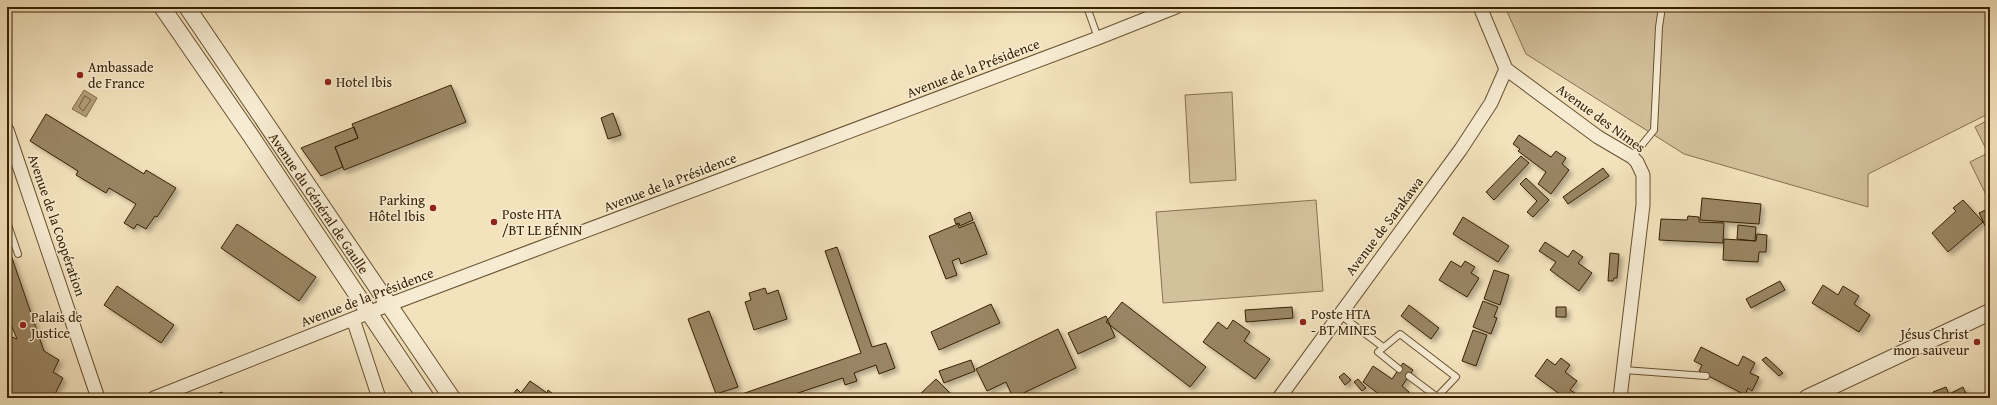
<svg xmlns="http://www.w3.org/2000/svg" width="1997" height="405" font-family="'Gentium Book Plus',serif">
<defs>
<filter id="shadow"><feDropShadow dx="3.5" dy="3.5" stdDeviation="2" flood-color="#0004"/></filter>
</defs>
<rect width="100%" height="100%" fill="#f3e2bc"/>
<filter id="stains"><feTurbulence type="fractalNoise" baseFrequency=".005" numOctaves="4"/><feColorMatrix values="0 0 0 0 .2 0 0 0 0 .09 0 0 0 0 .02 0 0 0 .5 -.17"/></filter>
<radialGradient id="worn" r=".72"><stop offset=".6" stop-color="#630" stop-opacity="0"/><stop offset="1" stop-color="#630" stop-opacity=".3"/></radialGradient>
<path fill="#d3c19c" stroke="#86714f" d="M1505,7H1990V113L1868,174V207L1684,154L1526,54Z
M1232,92L1236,180L1190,183L1185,95Z
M1990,119V203L1970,162L1988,153L1975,127Z
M1316,200L1323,291L1163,303L1156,212Z"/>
<path fill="#b3a07d" stroke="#826d4c" d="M84,90L97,98L86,117L72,109Z"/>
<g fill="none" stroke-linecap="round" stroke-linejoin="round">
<path stroke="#766040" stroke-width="1" d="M85,96L91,100L83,111L79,107Z"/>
</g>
<path fill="#998563" stroke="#382102" filter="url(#shadow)" d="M451,85L466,122L344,170L335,147L358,138L352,124Z
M613,113L621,135L608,139L601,118Z
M46,114L144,174L146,170L176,188L157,217L155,216L146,229L137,224L134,229L124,223L136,204L109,188L106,193L76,175L78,171L30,141Z
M354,127L358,138L335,147L343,167L321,176L301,148Z
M1519,135L1551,157L1556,151L1566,158L1562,164L1569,170L1551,194L1538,184L1546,172L1518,151L1520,149L1513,144Z
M1521,156L1529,163L1494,200L1486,192Z
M1603,168L1609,176L1568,204L1563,197Z
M1526,178L1549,200L1533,217L1527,212L1537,201L1520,184Z
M1702,198L1761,204L1759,224L1700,220Z
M1963,200L1983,222L1948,252L1932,233L1956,211L1953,208Z
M1990,208V236L1979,213Z
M970,212L973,220L960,226L959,223L956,224L954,219Z
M1688,216L1699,217V222L1724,223L1723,243L1659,240L1661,219L1687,220Z
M1463,217L1509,246L1498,262L1453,234Z
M974,222L987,254L961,264L959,258L952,261L957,275L946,279L929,236L958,224L959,228Z
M237,224L316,277L299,301L221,248Z
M1738,225L1756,227L1755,241L1737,239Z
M1757,234L1767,235L1766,252H1759L1758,262L1723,260L1724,239L1756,241Z
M1545,242L1568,257L1573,250L1583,257L1578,263L1592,273L1579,291L1550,270L1556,262L1539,251Z
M837,247L872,347L886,343L895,368L879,374L876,365L854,373L857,381L845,385L843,378L795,394L796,398H737L736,396L861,353L825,251Z
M1610,253L1619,254L1617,278H1614L1613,281H1608Z
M11,255L44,351L59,360L53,372L63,378L53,398L42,395L41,398H7V335L17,339L7,315V256Z
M1451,261L1461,267L1465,261L1475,267L1471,273L1479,278L1467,297L1439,280Z
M1494,270L1509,275L1500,305L1484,299Z
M1780,281L1785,290L1751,308L1746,299Z
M1823,285L1838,295L1843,286L1859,296L1854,304L1870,315L1859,332L1812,303Z
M117,286L174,325L161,343L104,305Z
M765,288L767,294L778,290L787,319L754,330L745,302L751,300L749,293Z
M1483,301L1498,307L1494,317L1497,318L1491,334L1473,327Z
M1122,302L1206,367L1190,387L1106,322Z
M991,304L1000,323L939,350L931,332Z
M1409,305L1439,328L1431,339L1401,316Z
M1292,307L1293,318L1246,322L1245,310Z
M1556,307H1566V317H1556Z
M709,311L738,387L716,394L688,319Z
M1106,316L1115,337L1078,354L1068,333Z
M1233,320L1250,332L1244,341L1270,359L1255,379L1203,342L1218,322L1227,329Z
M1058,329L1076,368L1013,398L1006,382L987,391L976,369Z
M1473,330L1487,335L1476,366L1462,361Z
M1701,347L1738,366L1743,356L1755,363L1750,373L1759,377L1752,391L1748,388L1745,395L1699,371L1702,365L1694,361Z
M1766,357L1783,373L1779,376L1762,360Z
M1561,358L1570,365L1565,372L1577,381L1570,390L1575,393L1571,398H1565L1535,376L1547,359L1555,365Z
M971,360L975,371L944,383L939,371Z
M1403,363L1413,370L1402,386L1409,392L1405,398H1384L1363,382L1373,366L1392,379Z
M1344,373L1351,380L1345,385L1339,377Z
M936,379L955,398H922L919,395Z
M1358,379L1366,388L1362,391L1354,382Z
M530,381L547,393L548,390L558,398H510L517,389L521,393Z
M1946,387L1949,394L1963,387L1968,398H1935L1933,392Z
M222,392L224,398H205Z"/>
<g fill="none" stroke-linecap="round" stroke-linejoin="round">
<g stroke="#675130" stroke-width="8">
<path id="service" d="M1087,7L1098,38
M1632,157L1654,130L1659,27L1662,7
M7,222L18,254
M1339,314L1383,347
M1399,369L1378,352L1400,334L1456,377L1436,398
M1624,370L1706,376
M1409,376L1437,397"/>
</g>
<g stroke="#675130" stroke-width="15">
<path id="minor" d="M1480,7L1506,69L1598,137L1632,157L1637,162L1643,175V205L1620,398
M7,130L98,398
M353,319L379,398
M154,398L388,305L1098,38L1176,7
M1279,398L1461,149L1491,103L1506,69"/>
</g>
<g stroke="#675130" stroke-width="18">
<path id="tertiary" d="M162,7L251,136L426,398
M187,7L452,398
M1807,398L1990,312"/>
</g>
<use href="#service" stroke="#f7ecd3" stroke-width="6"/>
<use href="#minor" stroke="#f7ecd3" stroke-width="13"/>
<use href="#tertiary" stroke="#f7ecd3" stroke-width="16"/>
</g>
<g fill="#8f2418" stroke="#f7ecd3" stroke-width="1.5">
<circle cx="80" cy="75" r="4"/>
<circle cx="328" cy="82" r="4"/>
<circle cx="433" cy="208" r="4"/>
<circle cx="494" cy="222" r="4"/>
<circle cx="1303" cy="322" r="4"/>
<circle cx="23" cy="325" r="4"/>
<circle cx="1977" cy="342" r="4"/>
</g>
<g text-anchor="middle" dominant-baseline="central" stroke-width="3" stroke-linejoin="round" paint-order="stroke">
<g font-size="14" fill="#382102" stroke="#f7ecd3" text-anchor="start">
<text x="88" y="67">Ambassade<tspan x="88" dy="16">de France</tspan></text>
<text x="336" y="82">Hotel Ibis</text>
<text x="425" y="200" text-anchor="end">Parking<tspan x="425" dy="16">Hôtel Ibis</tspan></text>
<text x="502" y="214">Poste HTA<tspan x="502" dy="16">/BT LE BÉNIN</tspan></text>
<text x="1311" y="314">Poste HTA<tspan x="1311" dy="16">- BT MINES</tspan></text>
<text x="31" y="317">Palais de<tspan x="31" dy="16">Justice</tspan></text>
<text x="1969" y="334" text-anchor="end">Jésus Christ<tspan x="1969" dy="16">mon sauveur</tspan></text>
</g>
<g font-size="14" fill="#382102" stroke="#f7ecd3">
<text transform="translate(973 68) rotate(-21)">Avenue de la Présidence</text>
<text transform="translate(1601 118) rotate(36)">Avenue des Nimes</text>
<text transform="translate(670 182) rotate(-21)">Avenue de la Présidence</text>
<text transform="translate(319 203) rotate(56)">Avenue du Général de Gaulle</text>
<text transform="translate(57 225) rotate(71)">Avenue de la Coopération</text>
<text transform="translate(1384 226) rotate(-53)">Avenue de Sarakawa</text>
<text transform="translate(367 297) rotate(-21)">Avenue de la Présidence</text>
</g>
</g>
<rect width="1997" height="405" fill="none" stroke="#f3e2bc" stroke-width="24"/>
<rect x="8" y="8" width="1981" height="389" fill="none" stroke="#382102" stroke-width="2"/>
<rect x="12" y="12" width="1973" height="381" fill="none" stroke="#382102"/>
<rect width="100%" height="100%" filter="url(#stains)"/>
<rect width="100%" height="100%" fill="url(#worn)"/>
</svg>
